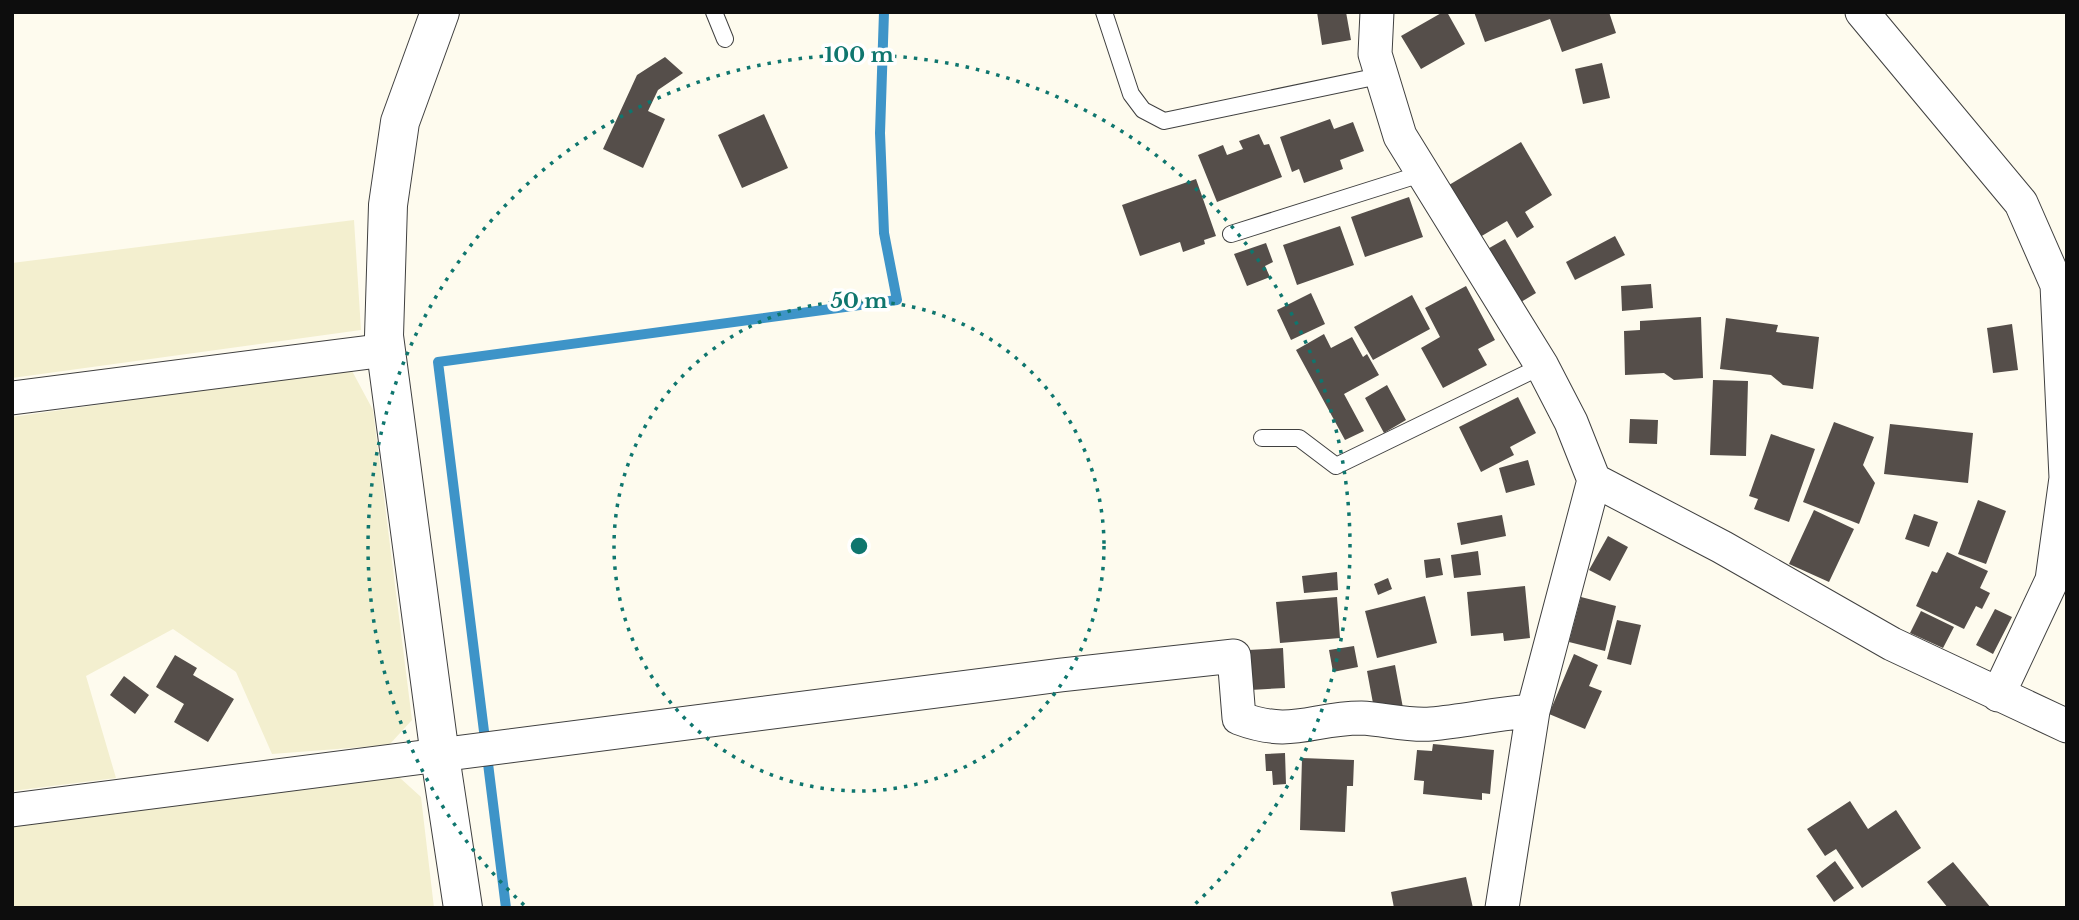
<svg xmlns="http://www.w3.org/2000/svg" width="2079" height="920" font-family="'Libre Baskerville',serif">
<rect width="100%" height="100%" fill="#fefbee"/>
<path fill="#f3efcf" d="M354,220L361,330L12,378V263Z
M351,369L373,410L412,720L389,745L272,754L236,672L173,629L86,676L116,778L12,791V417Z
M399,777L421,797L434,908H12V826Z"/>
<g fill="none" stroke-linecap="round" stroke-linejoin="round">
<path stroke="#3e94c8" stroke-width="10" d="M506,908L438,362L897,300L884,233L880,133L884,12"/>
</g>
<path fill="#554e4a" d="M1317,12H1346L1351,40L1322,45Z
M1443,12H1447L1465,44L1421,69L1401,36Z
M1474,12H1609L1616,33L1562,52L1550,19L1485,42Z
M665,57L683,73L658,90L648,111L665,119L643,168L603,149L637,75Z
M1602,63L1610,98L1583,104L1575,69Z
M764,114L788,168L742,188L718,135Z
M1330,119L1334,129L1353,122L1364,151L1340,160L1343,169L1304,183L1299,169L1292,172L1280,137Z
M1259,134L1264,145L1269,144L1282,177L1217,202L1198,155L1223,145L1227,155L1243,149L1239,141Z
M1521,142L1552,195L1525,212L1534,227L1517,238L1507,221L1480,237L1449,185Z
M1196,179L1216,236L1204,240L1205,244L1183,252L1180,242L1140,256L1122,205Z
M1409,197L1423,237L1365,257L1351,217Z
M1340,226L1354,265L1297,285L1283,245Z
M1615,236L1625,255L1575,280L1566,262Z
M1505,239L1536,293L1516,305L1484,251Z
M1266,243L1273,262L1265,266L1270,277L1247,286L1234,254Z
M1651,284L1653,308L1622,311L1621,286Z
M1466,286L1495,340L1478,349L1487,365L1443,388L1421,348L1440,337L1425,308Z
M1311,293L1325,324L1291,340L1277,310Z
M1412,295L1430,329L1373,360L1354,327Z
M1701,317L1703,378L1674,380L1664,373L1625,375L1624,331L1640,330V321Z
M1726,318L1778,325L1776,332L1819,337L1813,389L1783,385L1771,375L1720,369Z
M2012,324L2018,370L1993,373L1987,328Z
M1324,334L1331,348L1352,337L1363,357L1367,354L1379,375L1344,394L1364,431L1345,440L1296,350Z
M1713,380L1748,381L1746,456L1710,455Z
M1387,385L1406,420L1384,433L1365,398Z
M1518,397L1536,433L1510,447L1514,455L1481,472L1459,427Z
M1630,419L1658,420L1657,444L1629,443Z
M1834,422L1874,437L1863,465L1875,483L1859,524L1803,502Z
M1890,424L1973,433L1968,483L1884,474Z
M1771,434L1815,449L1789,522L1754,509L1758,499L1749,496Z
M1528,460L1535,485L1506,493L1499,468Z
M1978,500L2006,511L1986,564L1958,554Z
M1814,510L1854,529L1829,582L1789,564Z
M1914,514L1938,522L1929,547L1905,539Z
M1502,515L1506,536L1461,545L1457,523Z
M1608,536L1628,547L1610,581L1589,570Z
M1478,551L1481,575L1454,578L1451,555Z
M1947,552L1988,571L1980,588L1990,593L1982,609L1976,606L1964,629L1916,606L1932,571L1937,573Z
M1440,558L1443,575L1426,578L1424,560Z
M1337,572L1338,590L1304,593L1302,576Z
M1388,578L1392,589L1378,595L1374,584Z
M1525,586L1530,638L1504,641L1503,633L1471,636L1467,592Z
M1425,596L1437,643L1377,658L1365,611Z
M1337,597L1340,638L1280,643L1276,602Z
M1581,597L1616,606L1605,651L1569,642Z
M1995,609L2012,617L1993,654L1976,645Z
M1921,611L1954,627L1943,648L1910,633Z
M1617,620L1641,625L1631,665L1607,659Z
M1354,646L1358,667L1333,672L1329,650Z
M1283,648L1285,688L1250,690L1248,650Z
M1574,654L1598,665L1589,686L1602,691L1585,729L1549,714Z
M175,655L197,668L193,675L234,699L208,742L174,722L184,704L156,687Z
M1395,665L1403,708L1375,714L1367,671Z
M124,676L149,695L135,714L110,695Z
M1433,744L1494,750L1490,794L1482,793V800L1423,794L1424,781L1414,780L1417,750L1432,751Z
M1285,753L1286,784L1273,785L1272,771H1266L1265,754Z
M1302,758L1354,760L1353,786H1347L1345,832L1300,830Z
M1850,801L1868,829L1896,810L1921,848L1862,888L1836,849L1825,856L1807,829Z
M1835,861L1854,888L1834,902L1816,876Z
M1953,862L1991,908H1948L1927,882Z
M1466,877L1473,908H1394L1391,892Z"/>
<g fill="none" stroke-linecap="round" stroke-linejoin="round">
<g stroke="#404040" stroke-width="18">
<path id="service" d="M714,12L725,39
M1104,12L1131,94L1143,110L1164,121L1379,76
M1231,234L1421,174
M1262,438H1299L1336,466L1542,366"/>
</g>
<g stroke="#404040" stroke-width="35">
<path id="minor" d="M1377,12L1375,54L1400,136L1542,366L1571,422L1594,480L1533,711L1502,908
M1862,12L2021,203L2057,285L2066,478L2052,580L1998,695
M12,398L386,350
M1594,480L1722,547L1892,644L2067,726
M12,810L1061,675L1234,656L1239,718C1292,738 1312,718 1361,718C1384,719 1408,726 1431,724C1466,721 1498,713 1533,711"/>
</g>
<g stroke="#404040" stroke-width="40">
<path id="tertiary" d="M440,12L400,122L388,205L384,336L440,756L463,908"/>
</g>
<use href="#service" stroke="#fff" stroke-width="16"/>
<use href="#minor" stroke="#fff" stroke-width="33"/>
<use href="#tertiary" stroke="#fff" stroke-width="38"/>
</g>
<g fill="none" stroke="#0f766e" stroke-width="3.5" stroke-dasharray="3.5 7">
<circle cx="859" cy="546" r="245"/>
<path d="M524 905A491 491 0 1 1 1194 905"/>
</g>
<circle cx="859" cy="546" r="10" fill="#0f766e" stroke="#fff" stroke-width="3.5"/>
<g font-size="21" text-anchor="middle" font-weight="bold" fill="#0f766e" stroke="#fff" stroke-width="7" stroke-linejoin="round" paint-order="stroke">
<text x="859" y="62">100 m</text>
<text x="859" y="308">50 m</text>
</g>
<rect width="2079" height="920" fill="none" stroke="#0d0d0d" stroke-width="28"/>
</svg>
